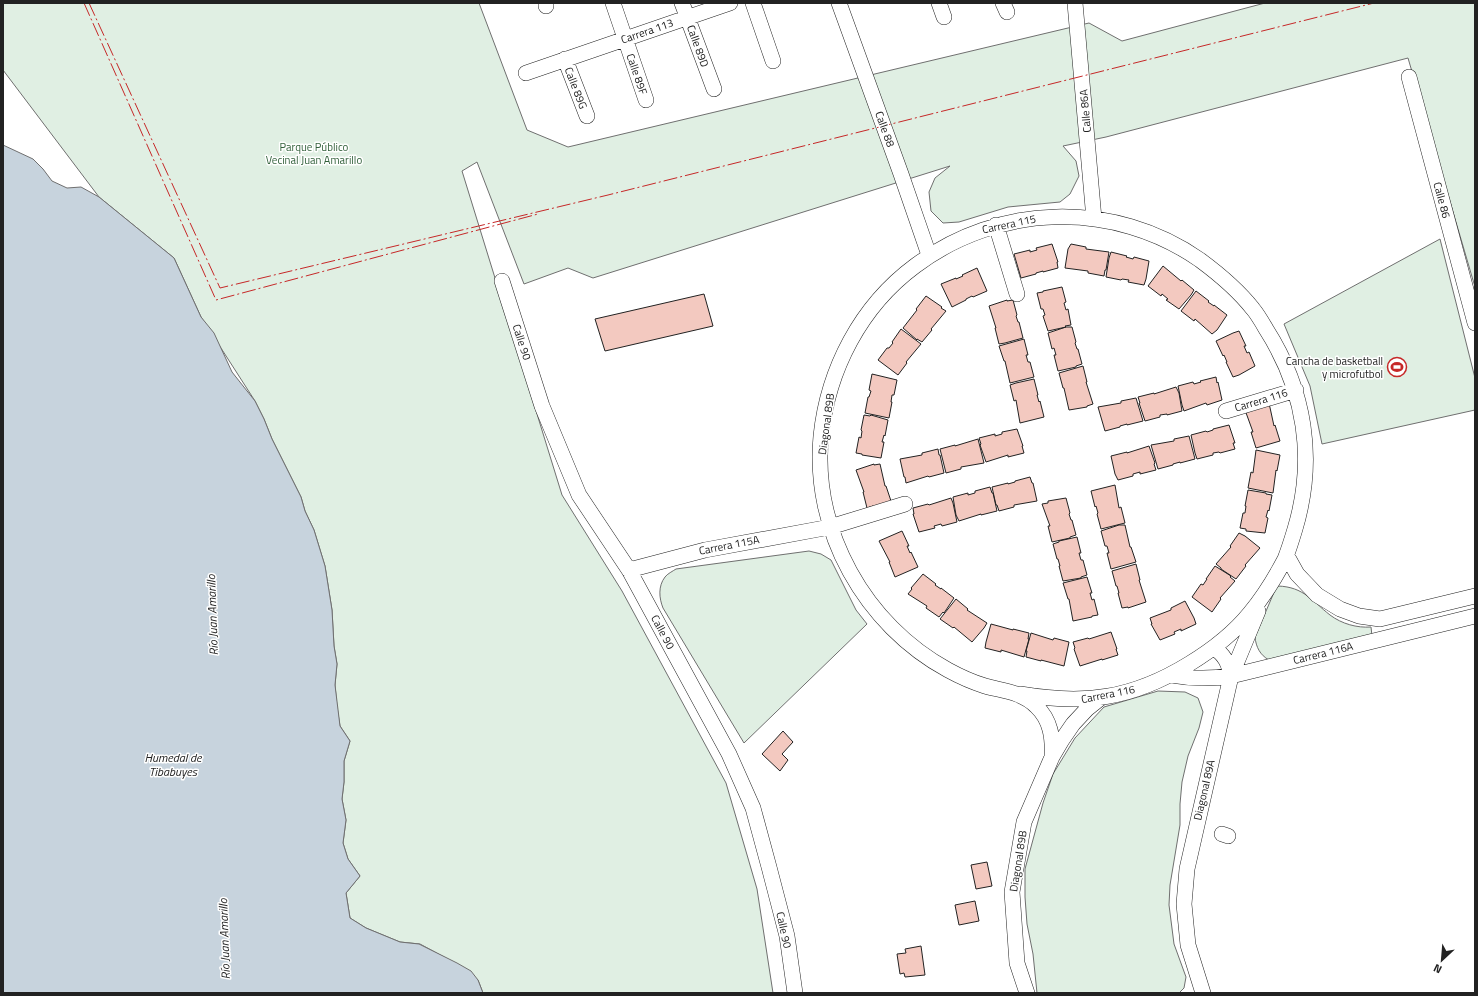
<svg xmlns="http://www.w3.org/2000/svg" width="1478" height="996" font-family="'Titillium Web',sans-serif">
<rect width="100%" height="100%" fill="#fff"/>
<path fill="#e0efe3" stroke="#6f6f6f" d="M3,3H479L527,130L568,147L1089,23L1122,41L1265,3H1475V287L1408,58L1106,137L1063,146L1076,161L1079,176L1070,194L1060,202L1008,207L959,222L943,223L931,211L929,192L935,178L950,166L593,278L568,268L524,284L477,162L462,171L562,495L622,591L726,783L757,889L773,993H483L478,980L444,957L420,944L400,942L366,928L350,918L346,893L360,876L348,859L343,843L346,820L342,799L344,782V761L350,741L340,726L337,707L335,685L337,664L334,646L332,610L325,566L314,530L305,511L301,497L272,439L264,419L255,401L201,317L174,258L99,197L3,70Z
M1440,239L1475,378V410L1322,444L1310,386L1284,324Z
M809,551L821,554L831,560L856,610L867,624L744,743L663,608C659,598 658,586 665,577C667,574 673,571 676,569Z
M1278,586C1304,587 1312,601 1330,615C1342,624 1357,628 1371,627L1372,636L1269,660C1260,655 1256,647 1255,637L1275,590Z
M1158,691L1185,692L1198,698L1203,712L1199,728L1188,756L1182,782L1180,804V825L1170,885L1169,905L1174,944L1186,977L1184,988L1179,993H1037L1033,954L1027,924L1025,897V869L1043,803L1053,774L1075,738L1104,707Z"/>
<path fill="#c7d3dd" stroke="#6f6f6f" d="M3,145L33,159L43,169L52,181L67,188L81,187L99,197L174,258L201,317L214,333L232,372L255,401L264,419L272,439L301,497L305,511L314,530L325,566L332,610L334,646L337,664L335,685L340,726L350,741L344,761V782L342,799L346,820L343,843L348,859L360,876L346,893L350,918L366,928L400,942L419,944L457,963L471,971L478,980L483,993H3Z"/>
<path fill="#f3c9c0" stroke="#222" d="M1052,244L1058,262H1057L1058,268L1043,272V271L1036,273V274L1021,278L1014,254L1030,250V252L1037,250L1036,248Z
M1071,244L1086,247V249L1109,252L1106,270H1105L1104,276L1088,273V271L1065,268L1068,249Z
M1111,252L1127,256L1126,257L1133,259L1134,257L1149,261L1146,279L1144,285L1128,282L1129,280L1122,279L1121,280L1106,277L1109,258Z
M1163,266L1181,281L1182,280L1194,290L1191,295L1179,309L1166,300L1168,299L1162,294L1161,296L1148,286Z
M977,268L987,291L973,297L972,296L966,299V300L952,307L941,284L956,278V279L963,276L962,275Z
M1062,287L1066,302L1064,303L1066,310L1068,309L1071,325L1065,326L1066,327L1048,331L1043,316L1045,315L1043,309H1041L1037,293L1043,292V291Z
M1196,291L1209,301L1208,302L1214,306V305L1227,315L1217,330L1212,334L1195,319L1194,321L1181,311Z
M704,294L713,326L605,351L595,319Z
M926,296L942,307L941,308L946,311L931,329L932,330L922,342L917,339V340L903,328L917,310L916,309Z
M1007,300V301L1013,300L1017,315L1016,316L1018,322H1019L1023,338L1005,343L999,344L995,328H996L989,306Z
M1066,327H1072L1076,342L1075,343L1077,349H1078L1082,364L1076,366V367L1058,371L1054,355H1056L1054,348L1052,349L1048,333Z
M901,329L921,344L906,362L907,363L898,375L878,360L887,348H889L893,343L892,342Z
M1239,331L1246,346H1244L1247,353L1249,352L1255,366L1239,375L1233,377L1226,362H1227L1224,355L1223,356L1216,341L1233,333Z
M1024,339L1028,355H1026L1028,362H1030L1034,377L1010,383L1005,361H1004L999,346Z
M1083,366L1087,382H1086L1093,404L1087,406V407L1069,410L1064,388H1063L1059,373Z
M872,374L897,380L894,395H892L891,402H892L889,418L865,413L868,397H869L871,391L869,390Z
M1216,377L1217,383L1218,382L1222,400L1207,405L1206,403L1184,411L1182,405L1178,386L1193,382L1194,384L1201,382L1200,381Z
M1034,379L1038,395H1037L1039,402L1040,401L1044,417L1020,423L1016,400L1014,401L1010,385L1016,383Z
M1176,387L1179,393L1182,411L1167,415V414L1160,415V417L1145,421L1139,403H1140L1138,397L1154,393V394Z
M1136,398L1143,421L1127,425V424L1120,426V427L1105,431L1098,407L1121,403V401Z
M1269,403L1274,426L1275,425L1280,441L1256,448L1251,432H1253L1245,410Z
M864,415L870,416L871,415L888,420L885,436L884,435L882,442H884L881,458L862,455V454L856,453L859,437L861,438L862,431L861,430Z
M1229,425L1235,443H1233L1235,449L1220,453L1219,452L1213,453V455L1197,459L1195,453L1191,435L1206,431L1207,432L1213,430V429Z
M1017,429L1023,446H1022L1024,453L1008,457V455L986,462L980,445L981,444L979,438L995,434V436L1002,434V432Z
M1189,436L1195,459L1180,463V462L1173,464V465L1158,469L1151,445L1174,441V439Z
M978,439L984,463L961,467V469L946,473L940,449L955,445V446Z
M1149,446L1155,463L1154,464L1156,470L1140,474V472L1133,474V476L1118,480L1115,474L1111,456L1127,452V453Z
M938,449L939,455H940L944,473L929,477L928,476L906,483L905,477H904L900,459L922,455V453Z
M1256,450L1280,455L1277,471L1276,470L1273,493L1248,488L1251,472L1253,473Z
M874,464V465L880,464L885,486H886L891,501L873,507V506L867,508L863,492H864L856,470Z
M1030,477L1032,483H1033L1037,501L1014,505V507L999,511L997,505H996L992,487L1008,483V484L1015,482V481Z
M1115,485L1119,508L1121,507L1125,523L1101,529L1097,514L1098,513L1096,506L1095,507L1091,491Z
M990,487L992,493H993L997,511L981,515V514L959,521L956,515L953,497L968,493V495L975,493V491Z
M1248,490L1266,493V494L1272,495L1269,511L1268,510L1266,517L1268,518L1265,533L1246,531V529L1240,528L1243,513H1245L1246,506H1245Z
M951,498L953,503L957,522L942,526L941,524L934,526L935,528L919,532L913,514H914L913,508L928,504L929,505Z
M1066,498L1070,513L1069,514L1071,520H1072L1076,535L1070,537V538L1052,542L1048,526H1050L1042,504L1048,503V501Z
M1119,525H1125L1130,547H1131L1136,562L1111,569L1107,553H1109L1107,546H1105L1101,531Z
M902,531L909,546H907L910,553L911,552L918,567L895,577L889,562H890L879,541Z
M1239,533L1245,536L1260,548L1245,565L1246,566L1236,579L1221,569V568L1216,564L1231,547L1230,546Z
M1077,537L1081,553H1079L1081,560H1083L1087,575L1081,577V578L1063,581L1059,566H1060L1058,559H1057L1053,544L1059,542V541Z
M1136,564L1140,580H1139L1146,602L1128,608V607L1122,608L1118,593H1119L1117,586H1116L1112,571Z
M1215,566L1231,576L1230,577L1235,581L1220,598L1221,599L1212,612L1192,597L1201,584L1203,585L1207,579H1206Z
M923,574L936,584L935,585L941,589V588L954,598L944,613L943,612L939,617L926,608L927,606L908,594L912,589L911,588Z
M1087,577L1092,593H1090L1092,600L1094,599L1098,615L1092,616V617L1073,621L1069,599H1068L1063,583Z
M956,599L968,609L967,610L987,623L984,628L972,642L954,627L953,628L940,619Z
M1185,601L1194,618L1196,624L1181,631V629L1174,632L1175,634L1160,640L1151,624H1152L1150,618L1171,610V608Z
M991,624L1013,630V629L1029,633L1028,639H1029L1024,657L1001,650V652L985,648L986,642Z
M1111,632L1117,649H1116L1118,655L1102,660V659L1080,666L1074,649L1075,648L1073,642L1088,638L1089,639Z
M1031,633L1053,640L1054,638L1069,642L1064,666L1041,660V661L1026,657L1027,651H1026Z
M783,731L793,742L782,754L788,760L780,771L762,754Z
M987,862L992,886L976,889L971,865Z
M975,901L979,921L959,925L955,905Z
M921,946L925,975L905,977L904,973L900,974L897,954L906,953L905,949Z"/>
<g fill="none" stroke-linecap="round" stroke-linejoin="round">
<g stroke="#222" stroke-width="16">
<path id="minor" d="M546,3V6
M613,3L646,100
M682,3L714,89
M753,3L773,61
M839,3L901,174L929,255
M939,3L944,17
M1003,3L1007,12
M1075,3L1094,219
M565,59L587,116
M526,73L730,3
M1409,77L1475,323
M996,225L1017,294
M502,281L542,406L579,495L629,570L729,754L753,808L769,867L787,936L795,993
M1226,411L1296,390
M1287,556L1297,574L1317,595L1340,609L1359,616L1380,619L1475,596
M629,570L705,550L830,527L905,504
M1214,648C1225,655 1229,664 1231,676
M1170,675C1191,679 1210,679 1231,676L1475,616
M1020,694C1085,705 1132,699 1189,664C1212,650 1233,634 1250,613C1264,596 1275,578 1285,559C1289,549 1292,539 1295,529C1316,459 1305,390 1266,329C1262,322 1258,315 1253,309C1238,290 1219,274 1200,260C1114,200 999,203 915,266C861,306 828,369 821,436C812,531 865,625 948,670C959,676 972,682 985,686C1003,691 1022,692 1036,706C1051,720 1053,738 1052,757
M1222,834L1228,836
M1027,993L1017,963L1012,892L1024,822L1052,757L1062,740L1073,724L1087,709L1102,697
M1203,993L1188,945L1184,904L1187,869L1231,676L1258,611"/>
</g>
<use href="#minor" stroke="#fff" stroke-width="15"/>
<path stroke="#c62828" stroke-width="1" stroke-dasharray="14 3 2 3" stroke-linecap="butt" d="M84,3L216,300L538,214
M89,3L220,288L608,195L1374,3"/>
</g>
<defs>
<g id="stadium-ring" transform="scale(1)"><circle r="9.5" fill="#fff" stroke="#c62828" stroke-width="1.5"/><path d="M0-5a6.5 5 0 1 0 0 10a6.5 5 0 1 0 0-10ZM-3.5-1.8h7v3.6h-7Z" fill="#c62828"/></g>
</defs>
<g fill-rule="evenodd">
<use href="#stadium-ring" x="1397" y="367"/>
</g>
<g text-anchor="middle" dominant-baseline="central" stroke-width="3" stroke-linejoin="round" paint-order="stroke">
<g font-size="11" fill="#222" stroke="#fff">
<text transform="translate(647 31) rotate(-19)">Carrera 113</text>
<text transform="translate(698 46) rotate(70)">Calle 89D</text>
<text transform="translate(637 74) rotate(71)">Calle 89F</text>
<text transform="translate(576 88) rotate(69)">Calle 89G</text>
<text transform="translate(1085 111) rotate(-95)">Calle 86A</text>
<text transform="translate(885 129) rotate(70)">Calle 88</text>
<text transform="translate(1442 200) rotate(75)">Calle 86</text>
<text transform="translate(1009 224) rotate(-12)">Carrera 115</text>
<text transform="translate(522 342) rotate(72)">Calle 90</text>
<text transform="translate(1261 400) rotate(-17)">Carrera 116</text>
<text transform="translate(826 424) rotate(-82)">Diagonal 89B</text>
<text transform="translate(729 545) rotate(-11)">Carrera 115A</text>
<text transform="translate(663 632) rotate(62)">Calle 90</text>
<text transform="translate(1323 653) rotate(-14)">Carrera 116A</text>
<text transform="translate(1108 694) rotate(-11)">Carrera 116</text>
<text transform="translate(1204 790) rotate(-77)">Diagonal 89A</text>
<text transform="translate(1018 861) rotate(-81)">Diagonal 89B</text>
<text transform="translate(784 930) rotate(78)">Calle 90</text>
</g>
<g font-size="11" fill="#2f5e38" stroke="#fff">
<text x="314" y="147">Parque Público<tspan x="314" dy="13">Vecinal Juan Amarillo</tspan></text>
</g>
<g font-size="11" fill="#222" stroke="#fff" text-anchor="end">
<text x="1383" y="361">Cancha de basketball<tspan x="1383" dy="13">y microfutbol</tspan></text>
</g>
<g font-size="12" font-style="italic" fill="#222" stroke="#fff">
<text transform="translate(212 615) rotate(-92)">Río Juan Amarillo</text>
<text x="173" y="757">Humedal de<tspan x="173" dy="14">Tibabuyes</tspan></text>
<text transform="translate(224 939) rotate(-92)">Río Juan Amarillo</text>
</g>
</g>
<rect width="1478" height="996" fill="none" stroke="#222222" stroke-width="8"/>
<g transform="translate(1442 960) rotate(206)" stroke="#ffffff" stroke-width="3" paint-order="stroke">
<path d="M0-3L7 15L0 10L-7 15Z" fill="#222222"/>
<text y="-6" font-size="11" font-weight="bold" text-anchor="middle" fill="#222222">N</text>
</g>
</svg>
